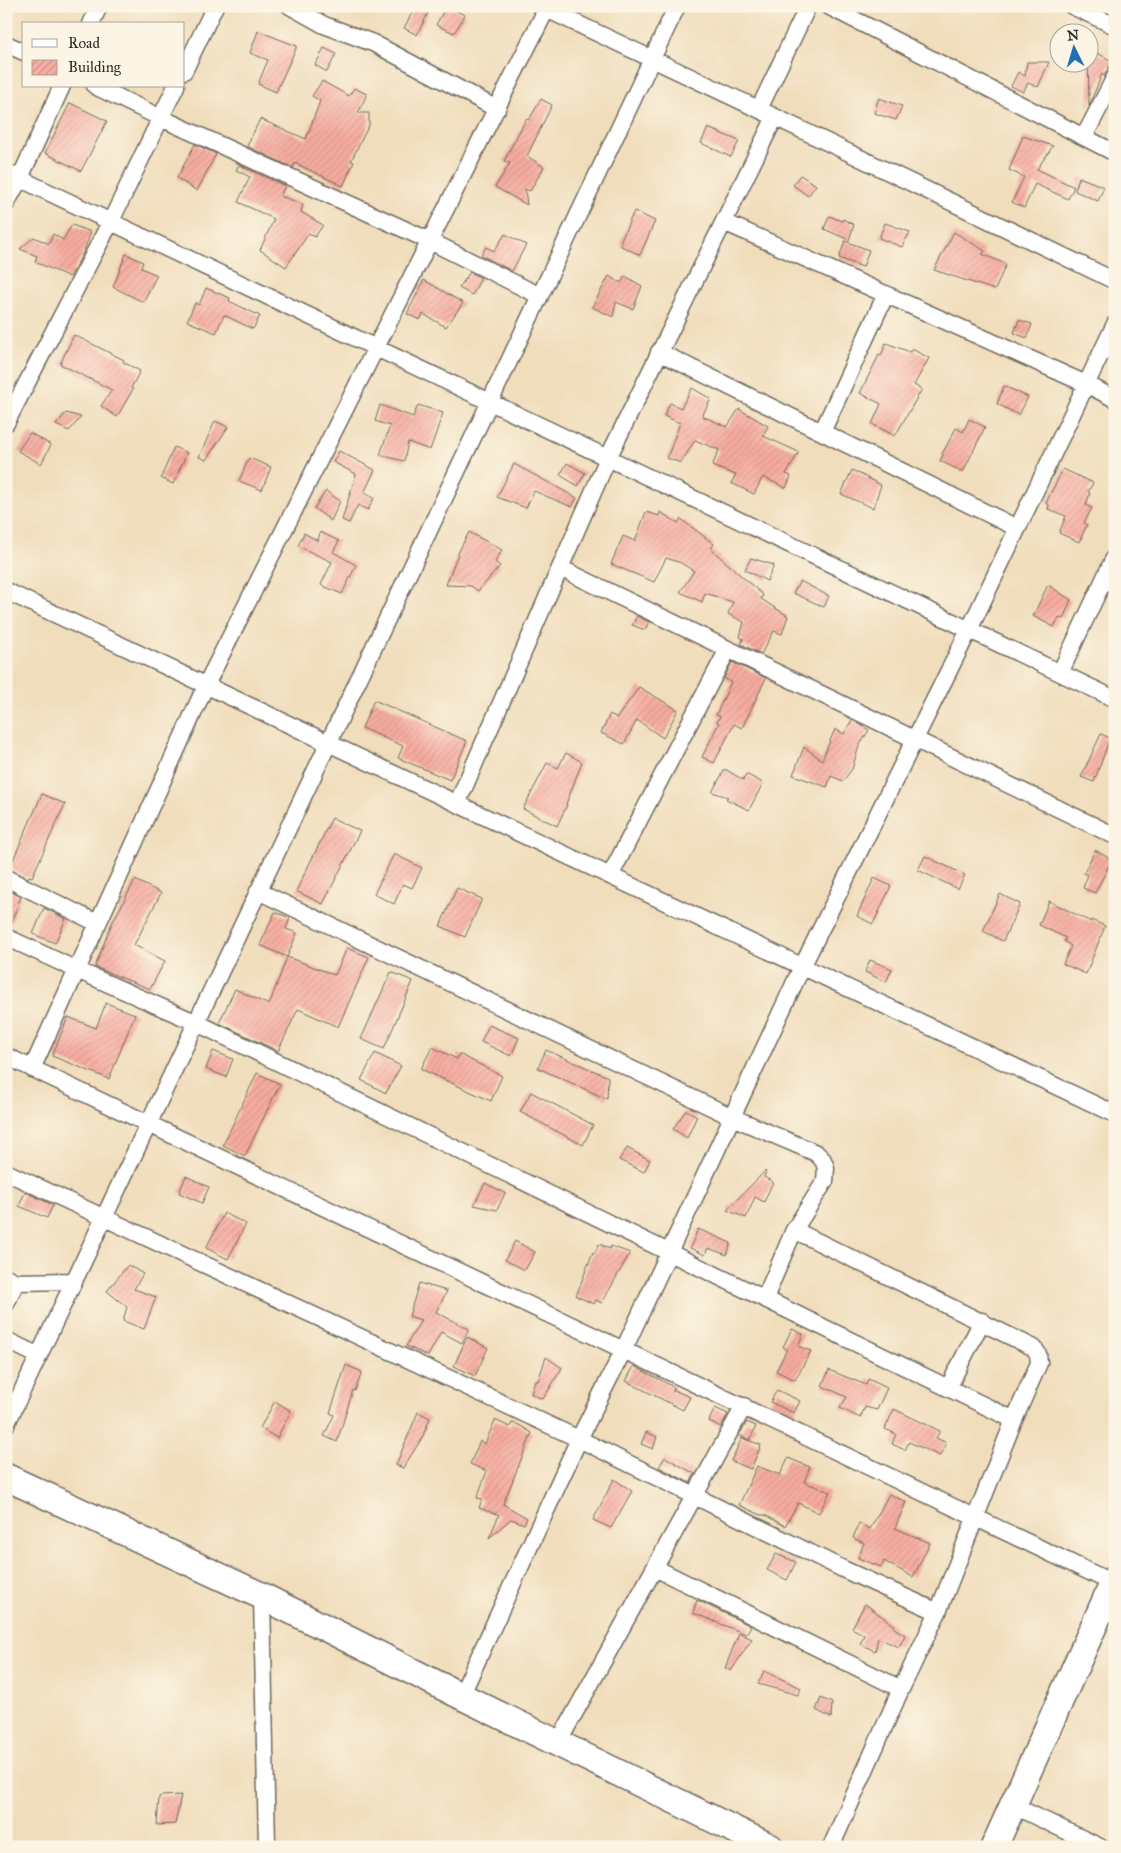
<svg xmlns="http://www.w3.org/2000/svg" width="1121" height="1853" font-family="'IM FELL Great Primer',serif">
<defs>
<pattern id="building-hatch" width="6" height="6" patternUnits="userSpaceOnUse" patternTransform="scale(1.25)"><rect width="6" height="6" fill="#f7aca0"/><path d="M-1 1l2-2M0 6l6-6M5 7l2-2" fill="none" stroke="#d4948a"/></pattern>
</defs>
<rect width="100%" height="100%" fill="#fcf5e5"/>
<filter id="ink" filterUnits="userSpaceOnUse"><feTurbulence type="fractalNoise" baseFrequency=".02" numOctaves="2"/><feDisplacementMap in="SourceGraphic" scale="10" xChannelSelector="R" yChannelSelector="G"/><feConvolveMatrix kernelMatrix="1 2 1 2 8 2 1 2 1" color-interpolation-filters="sRGB"/></filter>
<filter id="wash" filterUnits="userSpaceOnUse"><feTurbulence type="fractalNoise" baseFrequency=".0096" numOctaves="4" result="noise"/><feDisplacementMap in="SourceGraphic" scale="20" xChannelSelector="R" yChannelSelector="G"/><feGaussianBlur stdDeviation="1.12" result="paint"/><feColorMatrix in="noise" values="0 0 0 0 0 0 0 0 0 0 0 0 0 0 0 0 0 1.4 0 .05"/><feComposite in="paint" operator="in"/></filter>
<g filter="url(#wash)">
<rect width="100%" height="100%" fill="#f0ddbb"/>
<g id="blocks">
<path fill="url(#building-hatch)" d="M416,6L428,13L417,35L404,28Z
M446,6L465,15L454,33L436,25Z
M258,31L297,46L276,92L258,84L268,60L250,53Z
M324,48L336,54L327,72L315,65Z
M1088,48L1112,61L1104,76L1102,74L1089,106Z
M1027,62H1049L1038,87L1028,83L1023,92L1011,86L1018,72L1025,76Z
M322,81L349,96L354,88L367,94L358,113H369V125L351,161L354,162L343,186L295,163L293,168L247,146L260,119L306,139L320,101L312,96Z
M879,98L902,106L896,120L874,113Z
M541,99L552,105L527,156L544,167L530,191L525,189L527,205L495,187L510,163L504,161L526,119L529,120Z
M70,103L107,121L81,171L45,153Z
M708,128L739,141L731,157L701,143Z
M1023,136L1053,146L1037,169L1074,187L1068,199L1035,184L1024,208L1012,202L1024,177L1009,170Z
M195,144L216,154L197,191L177,178Z
M239,165L285,186L280,196L303,204L301,212L323,225L315,237L309,233L286,267L260,250L274,219L238,202L250,177L236,170Z
M800,175L816,185L808,196L793,185Z
M1079,177L1104,187L1098,201L1075,191Z
M634,211L655,221L640,255L621,246V240Z
M829,216L842,221L843,219L854,225L849,240L824,229Z
M885,223L910,232L902,247L879,238Z
M72,225L91,232L83,253L70,277L35,262L37,256L20,249L34,237L49,244L53,234L63,240Z
M954,232L985,251L982,254L1006,264L995,290L934,270Z
M505,234L526,245L512,271L481,255L486,247L494,251Z
M845,241L869,250L863,267L839,258Z
M126,254L143,262L141,268L157,275L143,302L113,287Z
M470,272L481,278L472,295L459,288Z
M609,276L621,283L625,276L642,286L633,309L616,302L613,317L592,307Z
M424,280L463,303L446,327L423,314L420,320L407,314Z
M206,288L230,298L229,301L260,316L253,329L224,315L216,333L187,321L195,303L199,305Z
M1019,320L1032,324L1027,338L1014,333Z
M74,335L124,360L123,362L140,371L131,388L133,389L117,417L101,406L112,390L60,364Z
M886,343L910,352L912,349L929,358L914,385L922,389L895,436L872,424L881,404L860,393L879,355L881,356Z
M1004,386L1028,397L1019,415L997,404Z
M692,388L711,399L702,416L727,427L739,409L768,426L763,436L799,452L786,474L791,476L786,488L763,477L754,494L731,483L736,475L712,466L719,450L695,440L681,463L667,458L680,423L664,416L670,403L681,408Z
M380,405L413,417L418,405L443,413L430,450L408,442L404,461L380,455L390,426L375,421Z
M66,413L81,417L69,431L56,425Z
M969,419L985,427L963,472L940,461L943,455L942,454L956,428L963,432Z
M215,421L228,427L206,460L199,457Z
M30,433L51,445L41,464L18,451Z
M174,447L187,453L173,484L161,478Z
M339,451L375,470L364,493L374,498L368,510L358,505L349,523L342,520L356,474L333,462Z
M249,458L271,467L262,490L239,481Z
M567,463L585,473L578,486L560,475Z
M514,464L577,498L572,507L534,491L526,508L497,497Z
M1063,469L1093,483L1088,492L1090,493L1086,505L1092,508L1084,523L1087,525L1079,542L1059,533L1066,516L1048,509L1049,505L1046,503Z
M852,470L881,485L873,508L841,494Z
M326,491L340,501L331,521L314,508Z
M646,512L659,516L660,512L678,523L681,519L714,544L711,549L763,595L761,599L788,616L782,634L774,631L761,654L741,644L743,639L740,637L744,622L728,614L733,602L705,593L702,602L680,592L694,571L681,563L666,558L654,582L611,564L623,536L635,541Z
M320,532L339,541L333,552L356,565L342,594L321,585L332,562L298,546L304,533L318,541Z
M469,532L502,550L495,562L500,566L478,591L471,586L446,585L459,551Z
M751,558L774,565L767,581L745,570Z
M800,581L829,596L824,607L793,593Z
M1048,585L1071,600L1063,619L1059,617L1054,627L1033,616Z
M637,616L649,622L645,630L632,625Z
M732,662L766,678L742,728L734,724L714,763L702,757L719,723L717,722L720,716L716,715L731,682L724,678Z
M639,687L678,710L663,738L637,720L624,744L601,733L610,714L617,718Z
M374,700L467,741L450,780L398,758L403,746L362,728Z
M852,720L869,730L859,746L852,769L843,781L831,776L827,787L793,775L804,747L822,760L835,729L844,734Z
M1101,734L1110,738L1094,782L1081,777Z
M566,753L582,762L566,804L567,805L557,826L523,809L547,763L558,768Z
M725,769L743,780L746,774L763,783L749,810L726,799L728,797L712,792Z
M42,794L65,804L32,877L29,876L28,878L9,869Z
M332,818L360,831L323,904L296,891Z
M1095,850L1112,860L1095,893L1083,888L1088,875L1084,873Z
M394,854L422,868L412,888L403,884L394,904L374,894Z
M925,856L965,875L958,889L918,870Z
M874,878L891,886L873,924L857,916Z
M135,880L161,893L134,945L165,961L150,989L95,967L111,925Z
M457,888L482,899L465,937L440,926Z
M6,889L21,897L9,928L6,927Z
M1000,894L1020,904L1003,941L983,931Z
M1049,901L1091,922V920L1105,926L1086,974L1063,964L1071,946L1064,941L1066,938L1039,925Z
M44,908L66,919L55,943L33,934Z
M275,912L290,918L286,929L297,933L287,957L260,945Z
M347,948L369,957L338,1027L298,1009L278,1051L219,1023L235,989L269,1005L287,957L335,975Z
M870,960L892,969L886,982L865,972Z
M391,972L413,981L384,1049L361,1039Z
M106,1003L135,1014L109,1079L52,1056L68,1017L96,1028Z
M489,1025L519,1038L511,1056L481,1042Z
M432,1047L457,1059L459,1054L502,1076L491,1101L421,1069Z
M546,1050L608,1077L607,1099L538,1068Z
M213,1051L233,1059L226,1077L206,1069Z
M375,1053L401,1066L386,1093L361,1080Z
M257,1073L280,1084L245,1156L223,1145Z
M531,1092L593,1125L583,1145L520,1112Z
M686,1110L697,1116L687,1138L673,1129Z
M627,1148L650,1160L644,1172L619,1160Z
M765,1171L766,1172L764,1177L773,1182L764,1202L755,1197L746,1218L727,1210Z
M186,1176L209,1187L202,1203L179,1193Z
M485,1183L505,1193L497,1210L474,1205Z
M25,1192L53,1205L47,1218L19,1206Z
M224,1213L246,1224L228,1259L206,1248Z
M698,1229L731,1243L727,1255L708,1248L705,1255L690,1248Z
M515,1241L535,1252L525,1270L505,1260Z
M599,1244L610,1249L611,1246L630,1253L602,1303L596,1300L594,1304L576,1296L593,1252L595,1253Z
M128,1265L143,1274L134,1289L156,1297L144,1329L123,1321L127,1307L107,1291Z
M419,1283L447,1291L436,1312L469,1329L462,1343L441,1332L428,1356L406,1346L421,1320L409,1316Z
M792,1329L803,1334L798,1346L811,1351L795,1380L776,1371L787,1349L783,1347Z
M467,1337L488,1348L475,1376L454,1366Z
M546,1357L562,1368L543,1399L531,1394L535,1381H538Z
M346,1365L362,1372L355,1391L353,1390L337,1442L324,1436L334,1415L330,1413Z
M634,1366L674,1387L673,1392L674,1390L690,1397L683,1410L626,1381Z
M829,1370L866,1385L868,1379L887,1388L877,1410L865,1407L860,1418L840,1408L847,1397L822,1386Z
M777,1390L800,1401L794,1413L770,1402Z
M275,1401L291,1411L277,1438L260,1428Z
M715,1408L728,1414L721,1427L709,1421Z
M894,1409L940,1431L936,1438L947,1443L940,1456L909,1442L905,1450L892,1444L896,1434L885,1429Z
M418,1412L430,1418L422,1438L403,1468L396,1465Z
M495,1420L510,1427L512,1423L519,1425L532,1433L503,1504L527,1518L524,1524L511,1519L489,1538L499,1515L479,1508L482,1499L477,1498L487,1471L470,1464L480,1441L485,1444Z
M747,1422L756,1426L750,1440L739,1435Z
M646,1432L657,1437L653,1449L641,1444Z
M742,1438L761,1445L751,1469L731,1461Z
M665,1457L695,1474L690,1483L659,1467Z
M788,1458L810,1467L804,1482L830,1492L819,1513L798,1503L785,1526L765,1515H761L739,1505L757,1466L780,1475Z
M614,1479L632,1491L611,1528L593,1520Z
M889,1494L906,1502L895,1528L930,1543L913,1577L884,1561L881,1567L858,1558L864,1543L853,1538L859,1523L870,1529Z
M776,1554L796,1562L787,1580L767,1570Z
M697,1600L751,1626L746,1634L693,1613Z
M865,1604L894,1625V1628L905,1635L899,1647L878,1638L875,1651L860,1644L864,1635L852,1628Z
M739,1633L752,1639L731,1671L725,1668Z
M764,1671L801,1688L798,1695L758,1684Z
M821,1698L832,1703L831,1718L816,1710Z
M181,1795L175,1824L157,1825L159,1797L162,1796Z"/>
</g>
</g>
<g filter="url(#ink)">
<use href="#blocks" fill-opacity="0" stroke="#70695d" stroke-width="1"/>
<g fill="none" stroke-linecap="round" stroke-linejoin="round">
<g stroke="#70695d" stroke-width="19">
<path id="minor" d="M290,6L324,25L373,43L497,109
M540,6L775,117L1115,281
M828,6L1115,153
M1072,6L1115,26
M91,24L99,6
M6,44L24,52
M184,71L215,6
M95,86L161,118L430,241L540,296
M759,109L808,6
M1084,137L1115,77
M6,172L1115,699
M6,204L20,178L62,86
M724,222L1086,384L1115,399
M659,352L1017,528
M6,423L111,221L176,86
M822,432L886,294
M560,568L1115,836
M6,591L1115,1114
M1060,673L1115,556
M457,804L608,458L775,117
M610,876L728,649
M6,878L97,923
M258,891L732,1117L816,1153L823,1160L826,1168L825,1181L794,1230L765,1298
M6,937L77,970L197,1023L1014,1420
M6,1056C374,1235 747,1405 1115,1584
M32,1069L206,685L548,6
M6,1172L579,1439L845,1570L938,1612
M6,1277L16,1282L73,1281
M6,1304L16,1282
M6,1340L39,1356
M948,1388L982,1321
M6,1425L677,6
M655,1568L901,1689L938,1612L1014,1420L1039,1363L1038,1354L1034,1348L794,1230
M262,1596L267,1847
M461,1696L579,1439L624,1349L802,967L969,630L1115,324
M558,1743L744,1406
M1012,1805L1100,1847
M831,1847L901,1689"/>
</g>
<g stroke="#70695d" stroke-width="29">
<path id="primary" d="M6,1477L262,1596L461,1696L770,1847
M994,1847L1115,1579"/>
</g>
<use href="#minor" stroke="#fff" stroke-width="16"/>
<use href="#primary" stroke="#fff" stroke-width="26"/>
</g>
</g>
<rect width="1121" height="1853" fill="none" stroke="#fcf5e5" stroke-width="25"/>
<rect x="22" y="22" width="162" height="65" fill="#fcf5e5" stroke="#a8a49b"/>
<rect x="32" y="39" width="25" height="8" fill="#ffffff" stroke="#a8a49b"/>
<text x="68" y="48" font-size="15" fill="#2b2b2b">Road</text>
<rect x="32" y="60" width="25" height="15" fill="url(#building-hatch)" stroke="#a8a49b"/>
<text x="68" y="72" font-size="15" fill="#2b2b2b">Building</text>
<g transform="translate(1074 48) rotate(355)"><circle r="24" fill="#fcf5e5" stroke="#a8a49b"/>
<path d="M0-4L9 19L0 12L-9 19Z" fill="#1f6fb2"/>
<text y="-8" font-size="14" font-weight="bold" text-anchor="middle" fill="#2b2b2b">N</text>
</g>
</svg>
